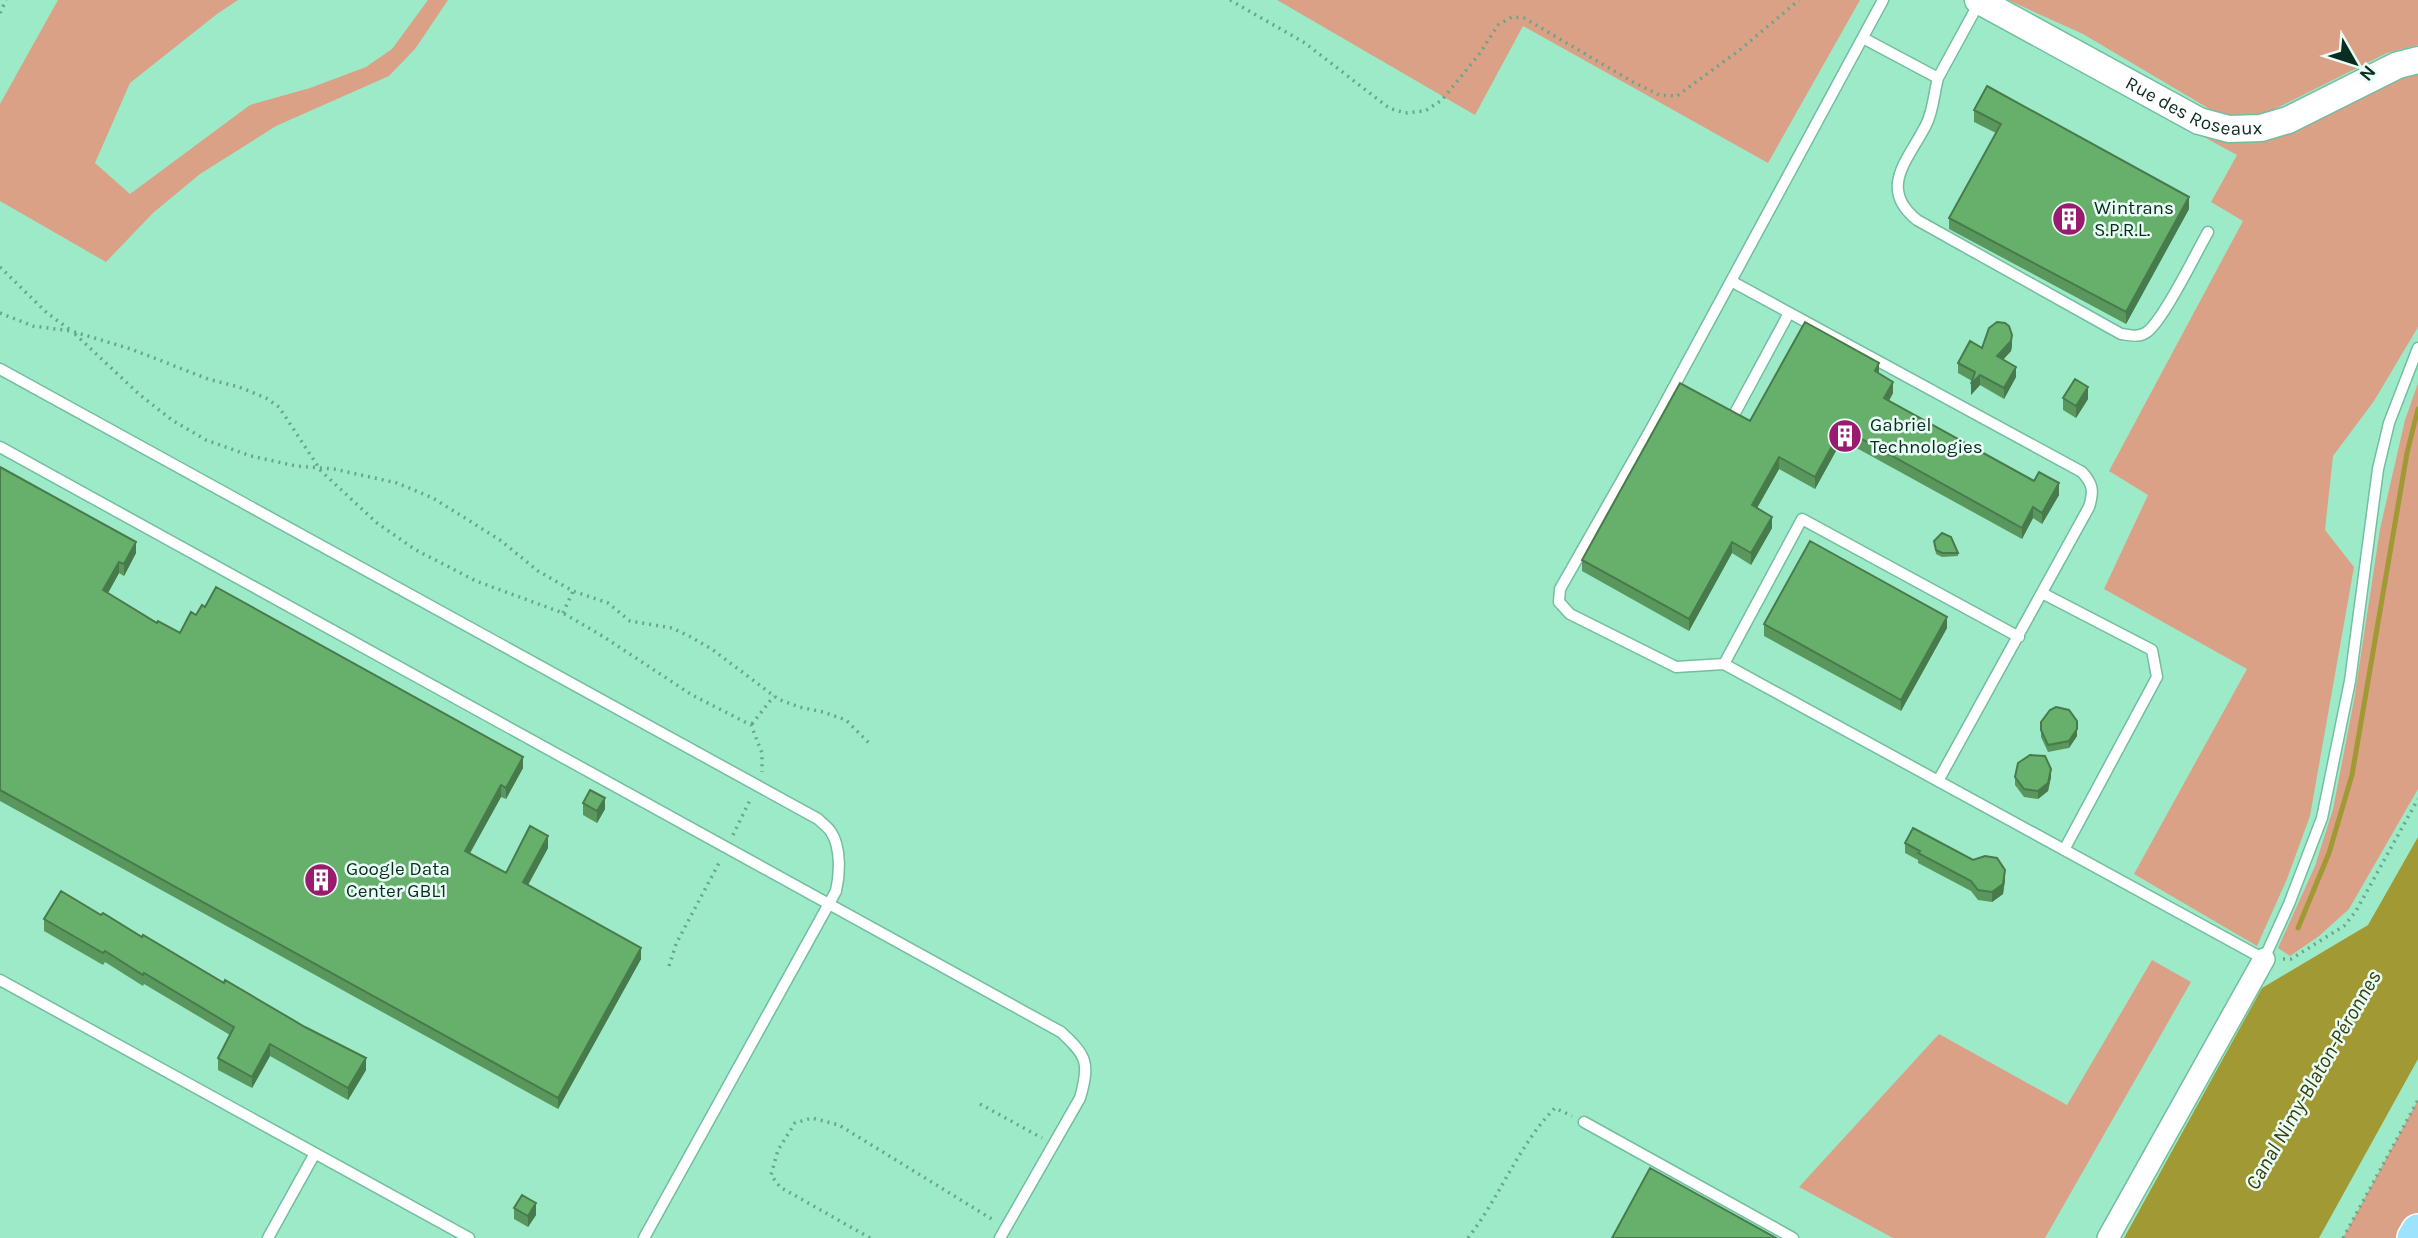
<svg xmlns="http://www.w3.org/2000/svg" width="2418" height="1238" font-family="Karla,sans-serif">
<rect width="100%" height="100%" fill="#9deac9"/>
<path fill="#daa187" d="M58,0H238L217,14L130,83L95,163L130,194L250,105L310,88L366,67L392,49L428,0H448L415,49L389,76L276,126L200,174L153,213L106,262L0,201V104Z
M1277,0H1860L1768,163L1523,26L1475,115Z
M2008,0H2418V45L2387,53L2265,114L2241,118L2218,114L2083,34Z
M2418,71V327L2374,401L2333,456L2325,530L2354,567L2310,816L2287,879L2257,946L2134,874L2247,669L2104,589L2148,495L2109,471L2243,221L2211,202L2237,155L2191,130L2217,139L2396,77Z
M2418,383V789L2349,909L2319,936L2290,956L2278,948L2315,866L2333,809L2354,700L2380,529L2405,420Z
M2152,960L2191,982L2045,1238H1893L1799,1187L1939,1034L2067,1105Z
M2418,1100V1238H2343Z"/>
<path fill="#a19a34" d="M2418,837V1059L2319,1238H2124L2262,988L2368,925Z"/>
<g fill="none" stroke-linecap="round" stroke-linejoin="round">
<path stroke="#a19a34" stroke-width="5" d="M2298,928L2329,853L2352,775L2407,453L2418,409"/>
<g stroke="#72be9f" stroke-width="13">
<path id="service" d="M1863,38L1938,78L1980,1
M1938,78C1934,93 1933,112 1926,125C1909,159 1877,188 1917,220L2121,334C2130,335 2139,338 2147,332C2164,319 2196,253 2208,232
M1731,281L2082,472C2093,484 2094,491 2089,507L1938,781
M0,369L818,819C822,823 828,827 831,832C841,847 840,874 836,891L644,1238
M1735,413L1789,313
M0,447L1061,1032C1087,1056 1090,1063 1080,1098L1000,1238
M2042,593L2152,650L2157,677L2064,850
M2019,637L1802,519L1724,664L2264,959L2289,904L2322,818L2350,681L2378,469L2389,423L2418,348
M1724,664L1676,667L1570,614L1559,602L1560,589L1651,429L1883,0
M0,980L469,1238
M1584,1122L1793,1238
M268,1238L314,1155"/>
</g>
<g stroke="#72be9f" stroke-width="24">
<path id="minor" d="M2108,1238L2264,959"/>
</g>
<g stroke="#72be9f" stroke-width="29">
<g id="tertiary">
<path id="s1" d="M1978,0L2199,121L2229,129L2261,128L2288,120L2398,65L2418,60"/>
</g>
</g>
<g stroke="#fff" stroke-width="36">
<path id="primary" d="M2414,1238L2418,1231"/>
</g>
<path stroke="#68a68c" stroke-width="3.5" stroke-dasharray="2 5" stroke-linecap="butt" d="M1230,0L1305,43L1389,108L1405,113L1425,111L1442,100L1480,53L1498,25L1512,17L1524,18L1633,82L1659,95L1677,96L1741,49L1799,0
M0,13L6,0
M0,267L47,313L69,329
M0,313L33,326L71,331L131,349L208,379L239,387L266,398L279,407L321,471L377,523L416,550L476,581L563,613L604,637L692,695L751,725L762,753V772
M75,334L140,395L172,420L206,440L251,456L296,466L334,469L397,483L433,498L500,540L538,571L573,591L608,603L630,621L672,628L691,637L713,650L778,699L799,707L823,712L846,720L870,744
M563,613L573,591
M752,724L774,696
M733,835L751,798
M2283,959H2291L2344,926L2356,911L2418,799
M669,966L676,944L720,861
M980,1104L1042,1138
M870,1238L780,1187L771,1175L778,1150L795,1123L812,1118L839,1125L995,1221
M1468,1238C1500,1197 1519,1144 1555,1108L1572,1116
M2343,1238L2418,1100"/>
<use href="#service" stroke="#fff" stroke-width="10"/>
<use href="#minor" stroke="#fff" stroke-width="21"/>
<use href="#tertiary" stroke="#fff" stroke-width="26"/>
<use href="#primary" stroke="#9de3fd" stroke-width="33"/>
</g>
<path fill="#59975d" d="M1974,110L2189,209L2126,324L1949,229V218L1996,133L1974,122Z
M2012,346L2011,351L2003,360L2016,377L2004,399L1980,385L1971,395L1972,381L1958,373V363Z
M1879,374L1893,393L1889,401L2059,495L2042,524L2033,518L2022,539L1842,440L1815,489L1779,469L1757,508L1772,528L1751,565L1732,553L1689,631L1582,571V560L1750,421Z
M2063,398L2088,399L2076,418L2063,410Z
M0,467L136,553L124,576L119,573L108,593L157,623L523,768L506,799L501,797L470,853L506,873L548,848L528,885L641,959L558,1109L0,801Z
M1934,541L1958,553V556L1942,557L1936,554Z
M1764,624L1947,628L1901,711L1764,636Z
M2041,722L2077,736L2069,748L2048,752L2041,737Z
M2015,777H2051L2048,791L2038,799L2024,797L2015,785Z
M583,803L605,809L597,823L583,815Z
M1905,843L2005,880L2003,894L1992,902L1978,900L1971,891L1918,863V860L1905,853Z
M44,919L366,1070L348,1100L270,1056L252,1088L218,1070V1058L230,1035L144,984L143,986L105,962L103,965L44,931Z
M514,1208L536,1215L528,1227L514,1219Z"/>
<path fill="#487b4c" d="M2189,197V209L2126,324V312Z
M2012,335V346L2011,351L1997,366V356Z
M1879,363V375L1875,371Z
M2016,367V377L2004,399V388Z
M1980,375V385L1971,395V384Z
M1893,382V393L1884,409V398Z
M2088,387V399L2076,418V406Z
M1842,428V440L1815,489V477Z
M1779,457V469L1752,517V505Z
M2059,483V495L2042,524V513Z
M2033,507V518L2022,539V528Z
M1772,517V528L1751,565V553Z
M136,542V553L124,576V564Z
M1732,542V553L1689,631V619Z
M119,562V573L103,602V590Z
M1947,617V628L1901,711V700Z
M2077,729V736L2069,748V741Z
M523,757V768L506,799V788Z
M2051,769V777L2048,791L2038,799V791Z
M501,785V797L465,862V851Z
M605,798V809L597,823V811Z
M548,836V848L523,894V882Z
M2005,870V880L2003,894L1992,902V892Z
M641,948V959L558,1109V1098Z
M270,1044V1056L252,1088V1077Z
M366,1058V1070L348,1100V1088Z
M536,1203V1215L528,1227V1216Z"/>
<path fill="#67b06c" stroke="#487b4c" stroke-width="2" d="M1987,86L2189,197L2126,312L1949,218L2001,124L1974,110Z
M1805,322L1879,363L1875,371L1893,382L1884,398L2034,481L2039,472L2059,483L2042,513L2033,507L2022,528L1842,428L1815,477L1779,457L1752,505L1772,517L1751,553L1732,542L1689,619L1582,560L1680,383L1750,421Z
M1997,322L2005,323L2009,326L2012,335L2011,341L1997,356L2016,367L2004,388L1980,375L1971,384L1975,372L1958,363L1970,341L1982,348L1989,328Z
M2075,379L2088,387L2076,406L2063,398Z
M0,467L136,542L124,564L119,562L103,590L157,623L158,621L180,633L191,612L196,615L202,605L205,607L216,587L523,757L506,788L501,785L465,851L506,873L530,826L548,836L523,882L641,948L558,1098L0,790Z
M1942,533L1951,537L1958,553H1942L1936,550L1934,541Z
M1810,541L1947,617L1901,700L1764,624Z
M2056,707L2069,710L2077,721V729L2069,741L2048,745L2041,730V722L2050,710Z
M2030,755L2045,756L2051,769L2048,783L2038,791L2024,789L2015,777L2018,763Z
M590,790L605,798L597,811L583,803Z
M1913,828L1973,860L1985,856L1997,858L2005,870L2003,884L1992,892L1978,890L1971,881L1918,853L1920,851L1905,843Z
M61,891L101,915L103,913L142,937L143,935L224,983L225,980L305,1027L366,1058L348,1088L270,1044L252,1077L218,1058L234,1027L144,973L143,975L105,951L103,953L44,919Z
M1650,1168L1776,1238H1612Z
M522,1195L536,1203L528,1216L514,1208Z"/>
<defs>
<g id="building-disc" transform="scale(1.75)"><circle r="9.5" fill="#9a1a70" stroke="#e8fef4"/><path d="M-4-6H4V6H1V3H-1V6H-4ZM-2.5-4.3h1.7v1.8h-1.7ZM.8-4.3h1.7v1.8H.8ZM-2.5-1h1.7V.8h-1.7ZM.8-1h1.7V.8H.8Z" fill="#fff"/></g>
</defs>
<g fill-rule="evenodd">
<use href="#building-disc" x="2069" y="219"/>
<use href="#building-disc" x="1845" y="436"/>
<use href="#building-disc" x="321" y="880"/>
</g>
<g text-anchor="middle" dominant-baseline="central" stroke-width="5" stroke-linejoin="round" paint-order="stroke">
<g font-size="19" fill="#0b2c20" stroke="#e8fef4">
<text stroke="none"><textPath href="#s1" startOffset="243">Rue des Roseaux</textPath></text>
</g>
<g font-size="19" fill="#0b2c20" stroke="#e8fef4" text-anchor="start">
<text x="2094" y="208">Wintrans<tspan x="2094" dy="22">S.P.R.L.</tspan></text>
<text x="1870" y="425">Gabriel<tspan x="1870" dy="22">Technologies</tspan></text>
<text x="346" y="869">Google Data<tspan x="346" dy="22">Center GBL1</tspan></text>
</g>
<g font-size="21" font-style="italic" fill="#3d3a10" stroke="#e8fef4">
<text transform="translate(2313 1080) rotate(-60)">Canal Nimy-Blaton-Péronnes</text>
</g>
</g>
<g transform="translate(2355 63) rotate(129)" stroke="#e8fef4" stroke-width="5" paint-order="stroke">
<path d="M0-5L12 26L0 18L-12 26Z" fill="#0b2c20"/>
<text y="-10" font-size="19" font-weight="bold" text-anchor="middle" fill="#0b2c20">N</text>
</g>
</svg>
